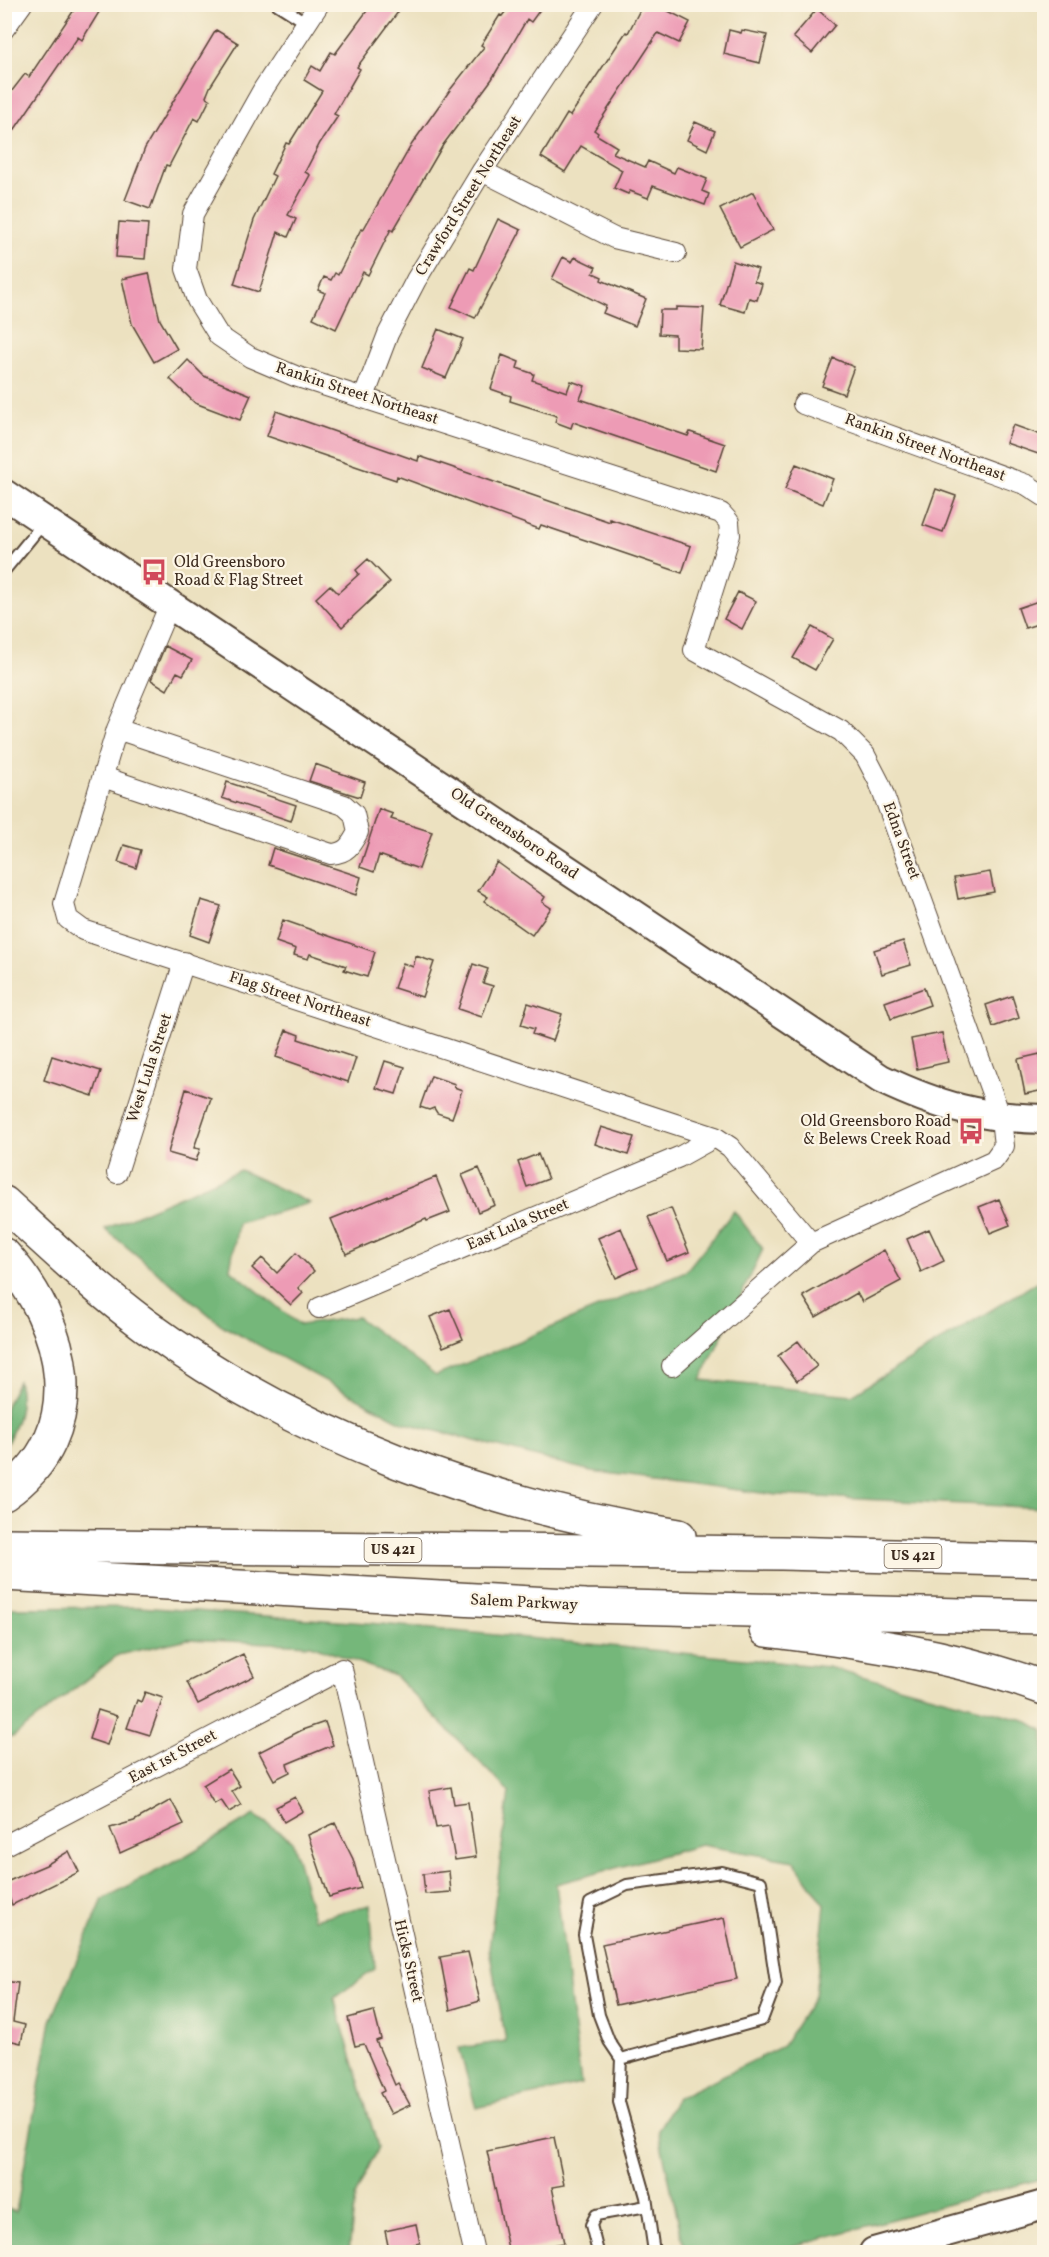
<svg xmlns="http://www.w3.org/2000/svg" width="1049" height="2257" font-family="Vollkorn,serif">
<rect width="100%" height="100%" fill="#fcf5e5"/>
<filter id="ink" filterUnits="userSpaceOnUse"><feTurbulence type="fractalNoise" baseFrequency=".0167" numOctaves="2"/><feDisplacementMap in="SourceGraphic" scale="12" xChannelSelector="R" yChannelSelector="G"/><feConvolveMatrix kernelMatrix="1 2 1 2 8 2 1 2 1" color-interpolation-filters="sRGB"/></filter>
<filter id="wash" filterUnits="userSpaceOnUse"><feTurbulence type="fractalNoise" baseFrequency=".008" numOctaves="4" result="noise"/><feDisplacementMap in="SourceGraphic" scale="24" xChannelSelector="R" yChannelSelector="G"/><feGaussianBlur stdDeviation="1.35" result="paint"/><feColorMatrix in="noise" values="0 0 0 0 0 0 0 0 0 0 0 0 0 0 0 0 0 1.4 0 .05"/><feComposite in="paint" operator="in"/></filter>
<g filter="url(#wash)">
<rect width="100%" height="100%" fill="#ece1c0"/>
<path fill="#74b77a" stroke="#58704c" stroke-width="1.5" d="M240,1170L310,1203L238,1223L230,1269L300,1325L357,1317L436,1376L686,1271L734,1211L763,1249L701,1380L852,1395L1044,1278V1508L777,1495L591,1471L402,1422L223,1326L105,1229Z
M18,1381C25,1407 16,1425 5,1447V1408Z
M139,1607L381,1624L828,1667L1025,1720L1044,1731V2178L771,2252H685L658,2130L677,2098L783,2046L815,1996L825,1905L794,1861L701,1845L556,1884L581,2084L476,2108L459,2048L506,2041L489,1949L509,1792L395,1676L311,1645L188,1639L118,1655L13,1737L5,1736V1608Z
M254,1815L292,1840L314,1919L370,1905L375,1969L334,1998L378,2147L355,2197L349,2252H5V2208L16,2212L51,2021L103,1899L182,1858Z"/>
<g id="blocks">
<path fill="#ed9bb5" d="M78,4H104L82,40L78,37L4,145V101L25,74L29,77Z
M372,4H404L357,67L360,69L334,114L338,116L320,143L305,172L310,175L288,215L296,219L288,237L278,232L259,292L234,284L254,220L275,176L271,174L286,143L289,144L322,91L304,80L312,66L320,71L331,52L335,54Z
M506,4H544L531,22L527,19L492,79L443,145L393,231L391,229L368,275L363,272L336,329L313,318L325,293L318,290L324,277L331,280L335,273L338,275L361,229L363,230L412,144L450,90L484,47L481,45L500,15L502,16L509,7Z
M643,4H672L668,11L690,22L679,43L658,33L594,130L598,133L597,135L617,147L613,153L645,167L648,161L674,173L677,167L707,179L702,191L709,194L705,205L653,186L648,198L630,191L628,194L614,188L622,170L581,146L565,172L541,157L567,114L570,116L626,32L628,33Z
M817,9L835,25L812,53L793,37Z
M216,30L238,43L210,87L206,97L210,99L199,121L194,118L169,166L166,165L150,209L125,200L145,148Z
M729,30L741,33L742,30L767,35L760,63L724,54Z
M695,122L715,131L707,150L687,140Z
M753,192L773,230L740,247L720,209Z
M498,219L521,230L475,318L451,307L470,268L474,270Z
M119,222L148,224L145,259L116,257Z
M563,257L572,262L575,257L596,267L593,273L602,277L601,280L646,299L635,326L603,313L606,306L552,279Z
M733,261L758,269L754,281L762,284L757,300L749,298L745,312L720,305Z
M149,273L160,320L177,349L154,362L132,324L122,279Z
M676,307L704,308L701,349L675,348V335L659,334L660,310H676Z
M438,329L463,339L446,378L422,368Z
M502,355L519,362L517,368L534,374L532,380L567,392L571,381L585,386L580,399L688,436L690,432L725,444L716,471L573,422L571,428L555,422L557,416L510,401L511,396L491,389Z
M833,358L854,367L844,394L822,386Z
M188,360L204,376L251,395L240,420L195,403L170,379Z
M276,411L418,461L419,456L610,522V519L691,546L682,573L541,525L539,529L397,476L396,480L267,436Z
M1013,425L1044,436V456L1006,443Z
M796,464L833,479L823,504L785,489Z
M936,489L956,496L943,532L923,525Z
M368,559L390,582L342,627L316,598L330,585L338,593L359,574L356,570Z
M738,592L756,601L742,629L724,619Z
M1044,599V622L1025,628L1018,608Z
M812,627L833,639L815,670L793,658Z
M165,646L192,660L183,675L177,672L167,690L151,680Z
M315,764L365,782L360,797L309,781Z
M227,782L296,805L291,821L222,798Z
M379,809L393,814L391,819L432,832L419,869L379,855L374,872L360,867Z
M124,845L141,850L136,868L118,862Z
M273,848L361,877L356,895L268,865Z
M497,862L545,897L542,902L551,908L532,935L484,901L488,897L478,891Z
M990,872L994,892L958,899L954,878Z
M201,900L221,906L209,942L190,935Z
M283,920L375,952L367,977L344,970L346,966L310,954L308,959L294,955L296,949L276,942Z
M903,941L911,965L882,974L874,950Z
M416,956L434,962L422,997L394,988L403,963L413,967Z
M473,964L488,969L483,983L493,986L482,1017L458,1009Z
M924,988L930,1005L891,1019L885,1002Z
M1012,996L1019,1018L993,1027L986,1005Z
M528,1003L562,1014L553,1041L532,1034L534,1029L521,1025Z
M286,1030L299,1035L298,1039L356,1058L348,1082L276,1057Z
M942,1033L948,1062L917,1069L911,1039Z
M1040,1054L1044,1090L1025,1094L1018,1059Z
M52,1056L101,1071L93,1096L44,1080Z
M385,1061L405,1067L396,1094L376,1088Z
M431,1076L455,1084L454,1087L462,1090L452,1118L437,1113L434,1108L429,1110L420,1107Z
M186,1089L211,1098L194,1148L200,1149L196,1161L168,1153Z
M601,1127L634,1137L628,1155L595,1144Z
M538,1154L548,1179L527,1187L518,1162Z
M479,1168L495,1205L478,1212L462,1175Z
M436,1177L450,1212L427,1221L426,1219L346,1254L331,1219Z
M999,1199L1010,1225L990,1233L979,1207Z
M671,1208L689,1252L667,1261L648,1217Z
M621,1228L638,1268L616,1278L598,1238Z
M929,1229L944,1261L921,1272L907,1239Z
M884,1250L901,1281L862,1302L857,1293L816,1317L803,1296Z
M296,1253L314,1271L298,1288L303,1293L291,1305L252,1268L262,1258L277,1273Z
M450,1309L463,1339L443,1347L430,1317Z
M798,1341L817,1366L797,1381L778,1356Z
M243,1654L254,1676L198,1704L187,1682Z
M145,1692L163,1698L150,1735L127,1728L137,1700L141,1702Z
M98,1710L117,1716L107,1745L89,1739Z
M325,1722L333,1745L287,1764L290,1772L274,1780L259,1752L302,1730Z
M229,1769L240,1786L232,1791L241,1805L229,1812L221,1800L214,1804L203,1785Z
M451,1787L454,1804L468,1802L476,1857L455,1860L449,1826L436,1828L429,1791Z
M295,1797L303,1811L284,1822L276,1807Z
M171,1800L184,1824L120,1853L110,1828L134,1821Z
M335,1823L353,1859L361,1888L329,1897L308,1835Z
M69,1851L79,1872L12,1905L4,1883L46,1865Z
M449,1871L451,1892L425,1894L423,1874Z
M724,1918L737,1979L616,2005L602,1944Z
M468,1952L480,2001L450,2010L440,1957Z
M4,1981L18,1983L13,2022L25,2025L21,2043L4,2039Z
M374,2011L381,2039L376,2041L395,2085L398,2083L410,2105L391,2114L380,2093L384,2091L364,2044L355,2046L348,2018Z
M554,2137L564,2185L552,2187L564,2243L509,2253L487,2151Z
M416,2224L420,2243L389,2250L385,2231Z"/>
</g>
</g>
<g filter="url(#ink)">
<use href="#blocks" fill-opacity="0" stroke="#564536" stroke-width="1.5"/>
<g fill="none" stroke-linecap="round" stroke-linejoin="round">
<g stroke="#564536" stroke-width="14">
<path id="lane" d="M277,4L307,23
M4,571L45,521
M621,2059L762,2020L776,1983L761,1882L722,1872L627,1885L590,1903L584,1935L599,2015L609,2041L621,2059L619,2102L646,2197L654,2252
M598,2252L591,2225L596,2215L647,2206"/>
</g>
<g stroke="#564536" stroke-width="22">
<path id="street" d="M319,4L264,88L193,214L186,269L197,300L219,336L250,357L295,376L721,513L729,522L730,535L694,650L841,731L865,755L879,782L1001,1118L1004,1146L994,1160L811,1243L672,1366
M4,29L22,4
M482,171L614,238L676,253
M364,397L388,334L416,280L482,171L593,4
M803,404L1027,485L1044,496
M170,604L117,729L64,904L68,919L83,930L715,1137L730,1147L811,1243
M103,777L331,854C347,853 351,845 358,832L354,814L344,805L117,729
M117,1173L184,962
M319,1308L679,1157L715,1137
M4,1846L342,1669L474,2252"/>
</g>
<g stroke="#564536" stroke-width="32">
<path id="secondary" d="M4,494L881,1079C938,1106 981,1118 1044,1119
M874,2252L1044,2205"/>
</g>
<g stroke="#564536" stroke-width="36">
<path id="highway" d="M4,1203C50,1245 95,1288 145,1325C302,1440 489,1506 679,1536
M4,1255C67,1323 92,1434 4,1494
M4,1545L782,1553L1044,1560
M4,1574L585,1606L1044,1617
M766,1630C860,1642 955,1655 1044,1688"/>
</g>
<use href="#lane" stroke="#fff" stroke-width="10"/>
<use href="#street" stroke="#fff" stroke-width="20"/>
<use href="#secondary" stroke="#fff" stroke-width="28"/>
<use href="#highway" stroke="#fff" stroke-width="33"/>
</g>
</g>
<defs>
<g id="bus-bare" transform="scale(2.07)"><path d="M-5-6H5V4H4V6H2V4H-2V6H-4V4H-5ZM-3.5-4V0h7V-4ZM-3.5 1.2v1.5H-2V1.2ZM2 1.2v1.5H3.5V1.2Z" fill="#d1495b" stroke="#fcf5e5" stroke-width="2.5" paint-order="stroke"/></g>
</defs>
<g fill-rule="evenodd">
<use href="#bus-bare" x="154" y="572"/>
<use href="#bus-bare" x="971" y="1131"/>
</g>
<g text-anchor="middle" dominant-baseline="central" stroke-width="4.5" stroke-linejoin="round" paint-order="stroke">
<g fill="#fcf5e5" stroke="#75675a" stroke-width="1.5">
<rect x="364.5" y="1538" width="57" height="24" rx="4.5"/>
<rect x="884.5" y="1544" width="57" height="24" rx="4.5"/>
</g>
<g font-size="15" font-weight="bold" fill="#3b2a1e">
<text x="393" y="1550">US 421</text>
<text x="913" y="1556">US 421</text>
</g>
<g font-size="16" fill="#3b2a1e" stroke="#fcf5e5">
<text transform="translate(469 196) rotate(-58)">Crawford Street Northeast</text>
<text transform="translate(357 394) rotate(18)">Rankin Street Northeast</text>
<text transform="translate(925 448) rotate(20)">Rankin Street Northeast</text>
<text transform="translate(514 834) rotate(34)">Old Greensboro Road</text>
<text transform="translate(901 841) rotate(70)">Edna Street</text>
<text transform="translate(300 1000) rotate(18)">Flag Street Northeast</text>
<text transform="translate(150 1068) rotate(-72)">West Lula Street</text>
<text transform="translate(518 1225) rotate(-23)">East Lula Street</text>
<text transform="translate(524 1603) rotate(3)">Salem Parkway</text>
<text transform="translate(173 1757) rotate(-28)">East 1st Street</text>
<text transform="translate(408 1961) rotate(77)">Hicks Street</text>
</g>
<g font-size="16" fill="#3b2a1e" stroke="#fcf5e5" text-anchor="start">
<text x="174" y="563">Old Greensboro<tspan x="174" dy="18">Road &amp; Flag Street</tspan></text>
<text x="951" y="1122" text-anchor="end">Old Greensboro Road<tspan x="951" dy="18">&amp; Belews Creek Road</tspan></text>
</g>
</g>
<rect width="1049" height="2257" fill="none" stroke="#fcf5e5" stroke-width="24"/>
</svg>
